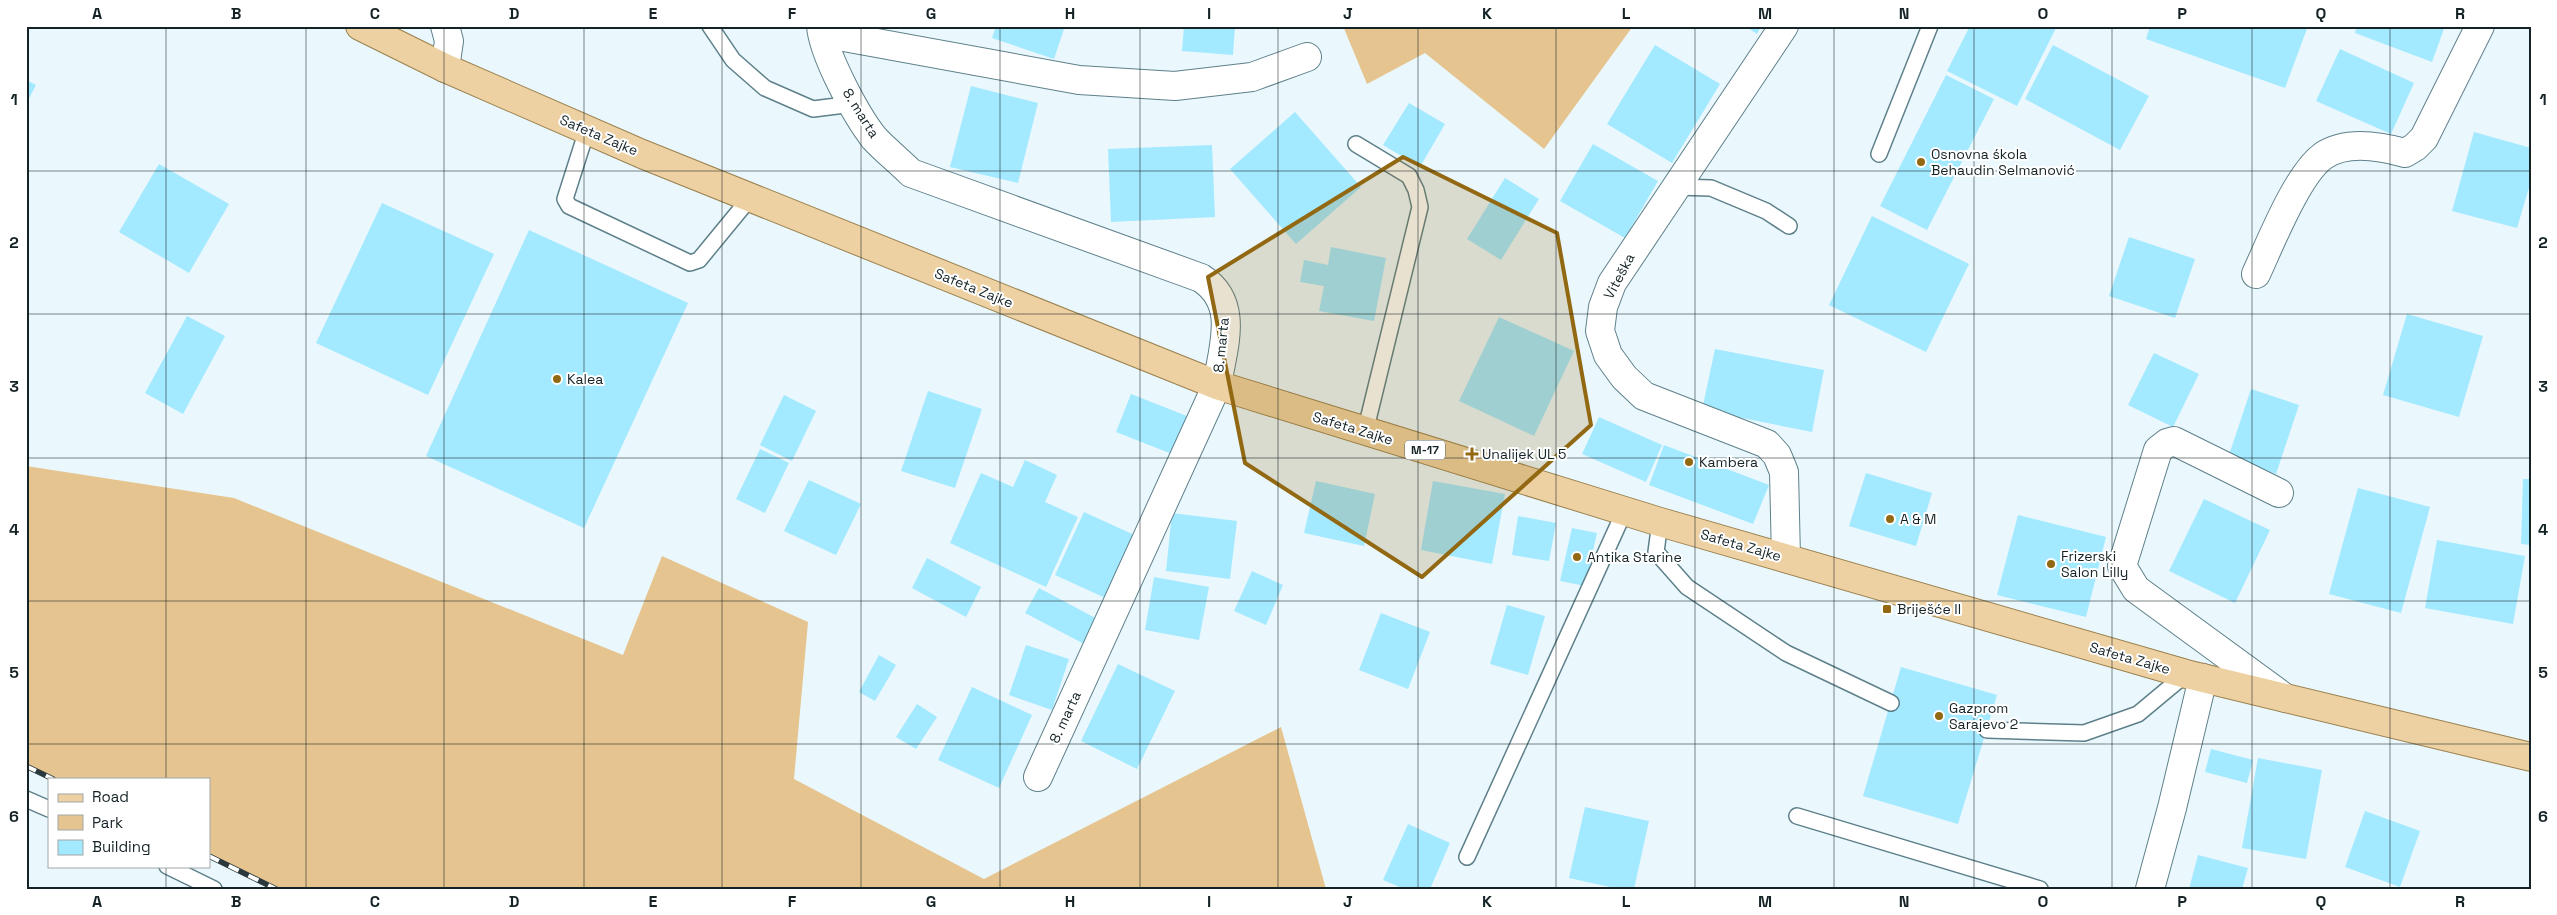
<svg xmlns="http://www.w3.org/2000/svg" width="2557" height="915" font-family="'Space Grotesk',sans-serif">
<rect width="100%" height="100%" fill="#eaf8fd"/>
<path fill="#e5c48f" d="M1343,26H1633L1544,149L1425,53L1367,84Z
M26,466L234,498L623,655L662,556L808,622L794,779L984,879L1281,727L1326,889H276L209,856V779H53L26,766Z"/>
<path fill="#a3e9ff" d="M996,26H1065L1054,59L992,38Z
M1184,26H1235L1233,55L1182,51Z
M1745,26H1761L1757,34Z
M1970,26H2057L2017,106L1947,71Z
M2150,26H2308L2285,88L2146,39Z
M2357,26H2445L2432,62L2355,33Z
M1655,45L1720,84L1672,163L1607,124Z
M2053,45L2149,96L2120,150L2025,99Z
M2340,49L2414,83L2391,134L2316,101Z
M1946,75L1994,99L1927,230L1880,206Z
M26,80L36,85L26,104Z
M971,86L1038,103L1018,183L950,167Z
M1409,103L1445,124L1420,167L1383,145Z
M1295,112L1361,187L1296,244L1230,169Z
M2474,132L2531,148V181L2517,228L2452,211Z
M1593,144L1658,181L1625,238L1560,201Z
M1212,145L1215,217L1111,222L1108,149Z
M159,164L229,204L189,273L119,232Z
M1505,178L1539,199L1501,260L1467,239Z
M382,203L494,254L428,395L316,343Z
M1872,216L1969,264L1926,352L1829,305Z
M529,230L688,303L584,528L426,456Z
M2129,237L2195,259L2175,318L2109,296Z
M1331,247L1386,258L1374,321L1319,311L1324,286L1300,282L1304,260L1328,265Z
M2407,314L2483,336L2459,417L2383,395Z
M187,316L225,336L183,414L145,393Z
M1499,317L1574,351L1534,436L1459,401Z
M1715,349L1824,370L1812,432L1702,410Z
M2154,353L2199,374L2173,427L2128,405Z
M2251,389L2299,405L2276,474L2228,458Z
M928,391L982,409L955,488L901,471Z
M1131,394L1192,418L1177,456L1116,432Z
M784,395L816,411L792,461L760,445Z
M1599,417L1662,445L1646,482L1582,454Z
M1664,445L1769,485L1753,524L1649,485Z
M760,449L789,463L765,513L736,499Z
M1025,460L1057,475L1045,502L1078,517L1046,587L950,543L981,473L1013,487Z
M1866,473L1932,493L1916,546L1849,526Z
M2523,479H2531V545L2521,544Z
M809,480L861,504L836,555L784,531Z
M1316,481L1375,494L1364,546L1304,533Z
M1433,481L1505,494L1492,564L1421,550Z
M2358,488L2430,507L2401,613L2329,594Z
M2204,499L2270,530L2235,603L2169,571Z
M1084,512L1141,538L1112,601L1055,575Z
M1172,513L1237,521L1230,579L1166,571Z
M2018,515L2106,537L2086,617L1997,595Z
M1518,516L1556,523L1549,561L1512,555Z
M1572,528L1597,533L1585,586L1560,581Z
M2437,540L2525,556L2513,624L2425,608Z
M927,558L981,587L966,617L912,588Z
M1252,571L1283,585L1266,625L1234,611Z
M1154,577L1209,587L1199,640L1145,630Z
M1039,588L1101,621L1088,646L1025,613Z
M1507,605L1545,616L1528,675L1490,664Z
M1381,613L1430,632L1408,689L1359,670Z
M1026,645L1069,659L1052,710L1009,695Z
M879,655L896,665L875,701L859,692Z
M1118,664L1175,691L1137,769L1081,741Z
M1901,667L1997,695L1958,824L1863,796Z
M972,687L1032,715L999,788L938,760Z
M917,704L937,717L916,749L896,737Z
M2211,749L2253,760L2247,783L2205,772Z
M2258,758L2322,770L2306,859L2242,848Z
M1585,807L1649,821L1634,889H1619L1569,878Z
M2365,811L2420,831L2400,887L2345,867Z
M1408,824L1450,843L1430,889H1404L1383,880Z
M2198,855L2248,868L2242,889H2189Z"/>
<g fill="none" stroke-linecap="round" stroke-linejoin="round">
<g stroke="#5e808a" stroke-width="18">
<path id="service" d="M710,26L733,60L765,88L813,109L853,104
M587,130L565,199L569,206L690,263L699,260L750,198
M1356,144L1409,176L1416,190L1420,207L1365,432
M1879,154L1930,26
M1676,187L1711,188L1766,211L1789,226
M1660,522L1656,552L1687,587L1786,653L1891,703
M1987,730L2084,733L2138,714L2186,674
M26,799L49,809
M1797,816L2040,889
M1467,857L1625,510
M167,866L214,889"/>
</g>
<g stroke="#5e808a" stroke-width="30">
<path id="minor" d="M821,26C823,54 856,115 874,138C885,150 899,161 911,173L1201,278C1240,303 1223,347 1217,385L1038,777
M1784,26L1612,283L1603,307L1600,331L1608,355L1624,377L1644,396L1767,444L1777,455L1784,472L1786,558
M822,33L1079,80L1175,86L1252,77L1307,57
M445,68L449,41L445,26
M2256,274C2270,244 2297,175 2323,156C2346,140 2380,146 2405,153L2415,147L2424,138L2480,26
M2279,493L2174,441L2167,443L2158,450L2122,566L2136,589L2285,698
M2150,889L2172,808L2203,678"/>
</g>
<g stroke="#9a814f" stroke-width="30">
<path id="primary" d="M360,26L445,68L642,154L1217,385L1660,522L2186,674L2531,757"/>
</g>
<use href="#service" stroke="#fff" stroke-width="15"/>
<use href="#minor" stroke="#fff" stroke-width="28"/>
<use href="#primary" stroke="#eed1a2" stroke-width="28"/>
<g stroke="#2b393d" stroke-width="5.5">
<path id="rail" d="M26,766L53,779
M209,856L276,889"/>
</g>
<use href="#rail" stroke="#fff" stroke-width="4" stroke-dasharray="11" stroke-linecap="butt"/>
</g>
<path fill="#926812" fill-opacity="0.2" stroke="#926812" stroke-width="4" stroke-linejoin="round" d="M1403,157L1557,233L1591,425L1422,577L1245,463L1208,277Z"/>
<path fill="none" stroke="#152327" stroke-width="1" stroke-opacity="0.55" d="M166,26V779M306,26V889M444,26V889M584,26V889M722,26V889M861,26V889M1000,26V889M1140,26V889M1278,26V889M1418,26V889M1556,26V889M1695,26V889M1834,26V889M1974,26V889M2112,26V889M2252,26V889M2390,26V889M26,171H2531M26,314H2531M26,458H2531M26,601H2531M26,744H2531M166,866V889"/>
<g fill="#926812" stroke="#fff" stroke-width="2">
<circle cx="1921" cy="162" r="5"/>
<circle cx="557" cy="379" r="5"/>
<path d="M1469.5 446.5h5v5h5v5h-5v5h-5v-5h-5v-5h5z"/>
<circle cx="1689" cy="462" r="5"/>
<circle cx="1890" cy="519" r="5"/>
<circle cx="1577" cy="557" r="5"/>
<circle cx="2051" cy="564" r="5"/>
<rect x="1882" y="604" width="10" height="10" rx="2.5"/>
<circle cx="1939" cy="716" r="5"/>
</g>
<g text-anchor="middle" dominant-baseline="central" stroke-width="4" stroke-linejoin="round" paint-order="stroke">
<rect fill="#fff" stroke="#5b6568" stroke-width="1" x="1405" y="440.5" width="40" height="19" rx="4"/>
<g font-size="12" font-weight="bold" fill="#152327">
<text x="1425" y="450">M-17</text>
</g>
<g font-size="14" fill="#152327" stroke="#fff">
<text transform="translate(861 113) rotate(58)">8. marta</text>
<text transform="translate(599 135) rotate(23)">Safeta Zajke</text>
<text transform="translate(1619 276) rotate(-62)">Viteška</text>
<text transform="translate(974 288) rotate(22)">Safeta Zajke</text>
<text transform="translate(1221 345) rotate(-84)">8. marta</text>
<text transform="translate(1353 428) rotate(17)">Safeta Zajke</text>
<text transform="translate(1741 545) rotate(16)">Safeta Zajke</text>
<text transform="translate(2130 658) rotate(16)">Safeta Zajke</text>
<text transform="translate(1065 717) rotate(-65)">8. marta</text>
</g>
<g font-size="14" fill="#152327" stroke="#fff" text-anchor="start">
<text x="1931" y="154">Osnovna śkola<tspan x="1931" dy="16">Behaudin Selmanović</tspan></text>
<text x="567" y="379">Kalea</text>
<text x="1482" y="454">Unalijek UL 5</text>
<text x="1699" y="462">Kambera</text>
<text x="1900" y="519">A &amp; M</text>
<text x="2061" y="556">Frizerski<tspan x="2061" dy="16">Salon Lilly</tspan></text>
<text x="1587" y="557">Antika Starine</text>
<text x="1897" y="609">Briješće II</text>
<text x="1949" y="708">Gazprom<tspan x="1949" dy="16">Sarajevo 2</tspan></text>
</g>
</g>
<rect width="2557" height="915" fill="none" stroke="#ffffff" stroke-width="55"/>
<rect x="48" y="778" width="162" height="90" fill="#ffffff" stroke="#a1a7a9"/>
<rect x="58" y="794" width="25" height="8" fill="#eed1a2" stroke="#a1a7a9"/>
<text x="92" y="802" font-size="15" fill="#152327">Road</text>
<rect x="58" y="815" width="25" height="15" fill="#e5c48f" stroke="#a1a7a9"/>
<text x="92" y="828" font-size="15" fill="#152327">Park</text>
<rect x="58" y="840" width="25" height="15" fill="#a3e9ff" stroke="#a1a7a9"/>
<text x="92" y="852" font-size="15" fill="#152327">Building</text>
<rect x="28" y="28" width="2502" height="860" fill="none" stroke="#152327" stroke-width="2"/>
<g font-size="16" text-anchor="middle" font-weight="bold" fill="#152327">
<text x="97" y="19">A</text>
<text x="236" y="19">B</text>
<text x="375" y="19">C</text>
<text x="514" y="19">D</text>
<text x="653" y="19">E</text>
<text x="792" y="19">F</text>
<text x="931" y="19">G</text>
<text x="1070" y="19">H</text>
<text x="1209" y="19">I</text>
<text x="1348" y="19">J</text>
<text x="1487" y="19">K</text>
<text x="1626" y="19">L</text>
<text x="1765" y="19">M</text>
<text x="1904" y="19">N</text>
<text x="2043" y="19">O</text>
<text x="2182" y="19">P</text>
<text x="2321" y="19">Q</text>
<text x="2460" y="19">R</text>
<text x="14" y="105">1</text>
<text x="2543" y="105">1</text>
<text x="14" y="248">2</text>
<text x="2543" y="248">2</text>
<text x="14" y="392">3</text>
<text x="2543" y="392">3</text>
<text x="14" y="535">4</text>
<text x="2543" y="535">4</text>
<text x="14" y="678">5</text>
<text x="2543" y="678">5</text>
<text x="14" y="822">6</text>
<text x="2543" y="822">6</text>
<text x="97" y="907">A</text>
<text x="236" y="907">B</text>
<text x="375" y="907">C</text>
<text x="514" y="907">D</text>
<text x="653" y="907">E</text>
<text x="792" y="907">F</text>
<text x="931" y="907">G</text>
<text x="1070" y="907">H</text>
<text x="1209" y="907">I</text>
<text x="1348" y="907">J</text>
<text x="1487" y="907">K</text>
<text x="1626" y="907">L</text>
<text x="1765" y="907">M</text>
<text x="1904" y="907">N</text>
<text x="2043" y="907">O</text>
<text x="2182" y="907">P</text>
<text x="2321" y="907">Q</text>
<text x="2460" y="907">R</text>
</g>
</svg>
